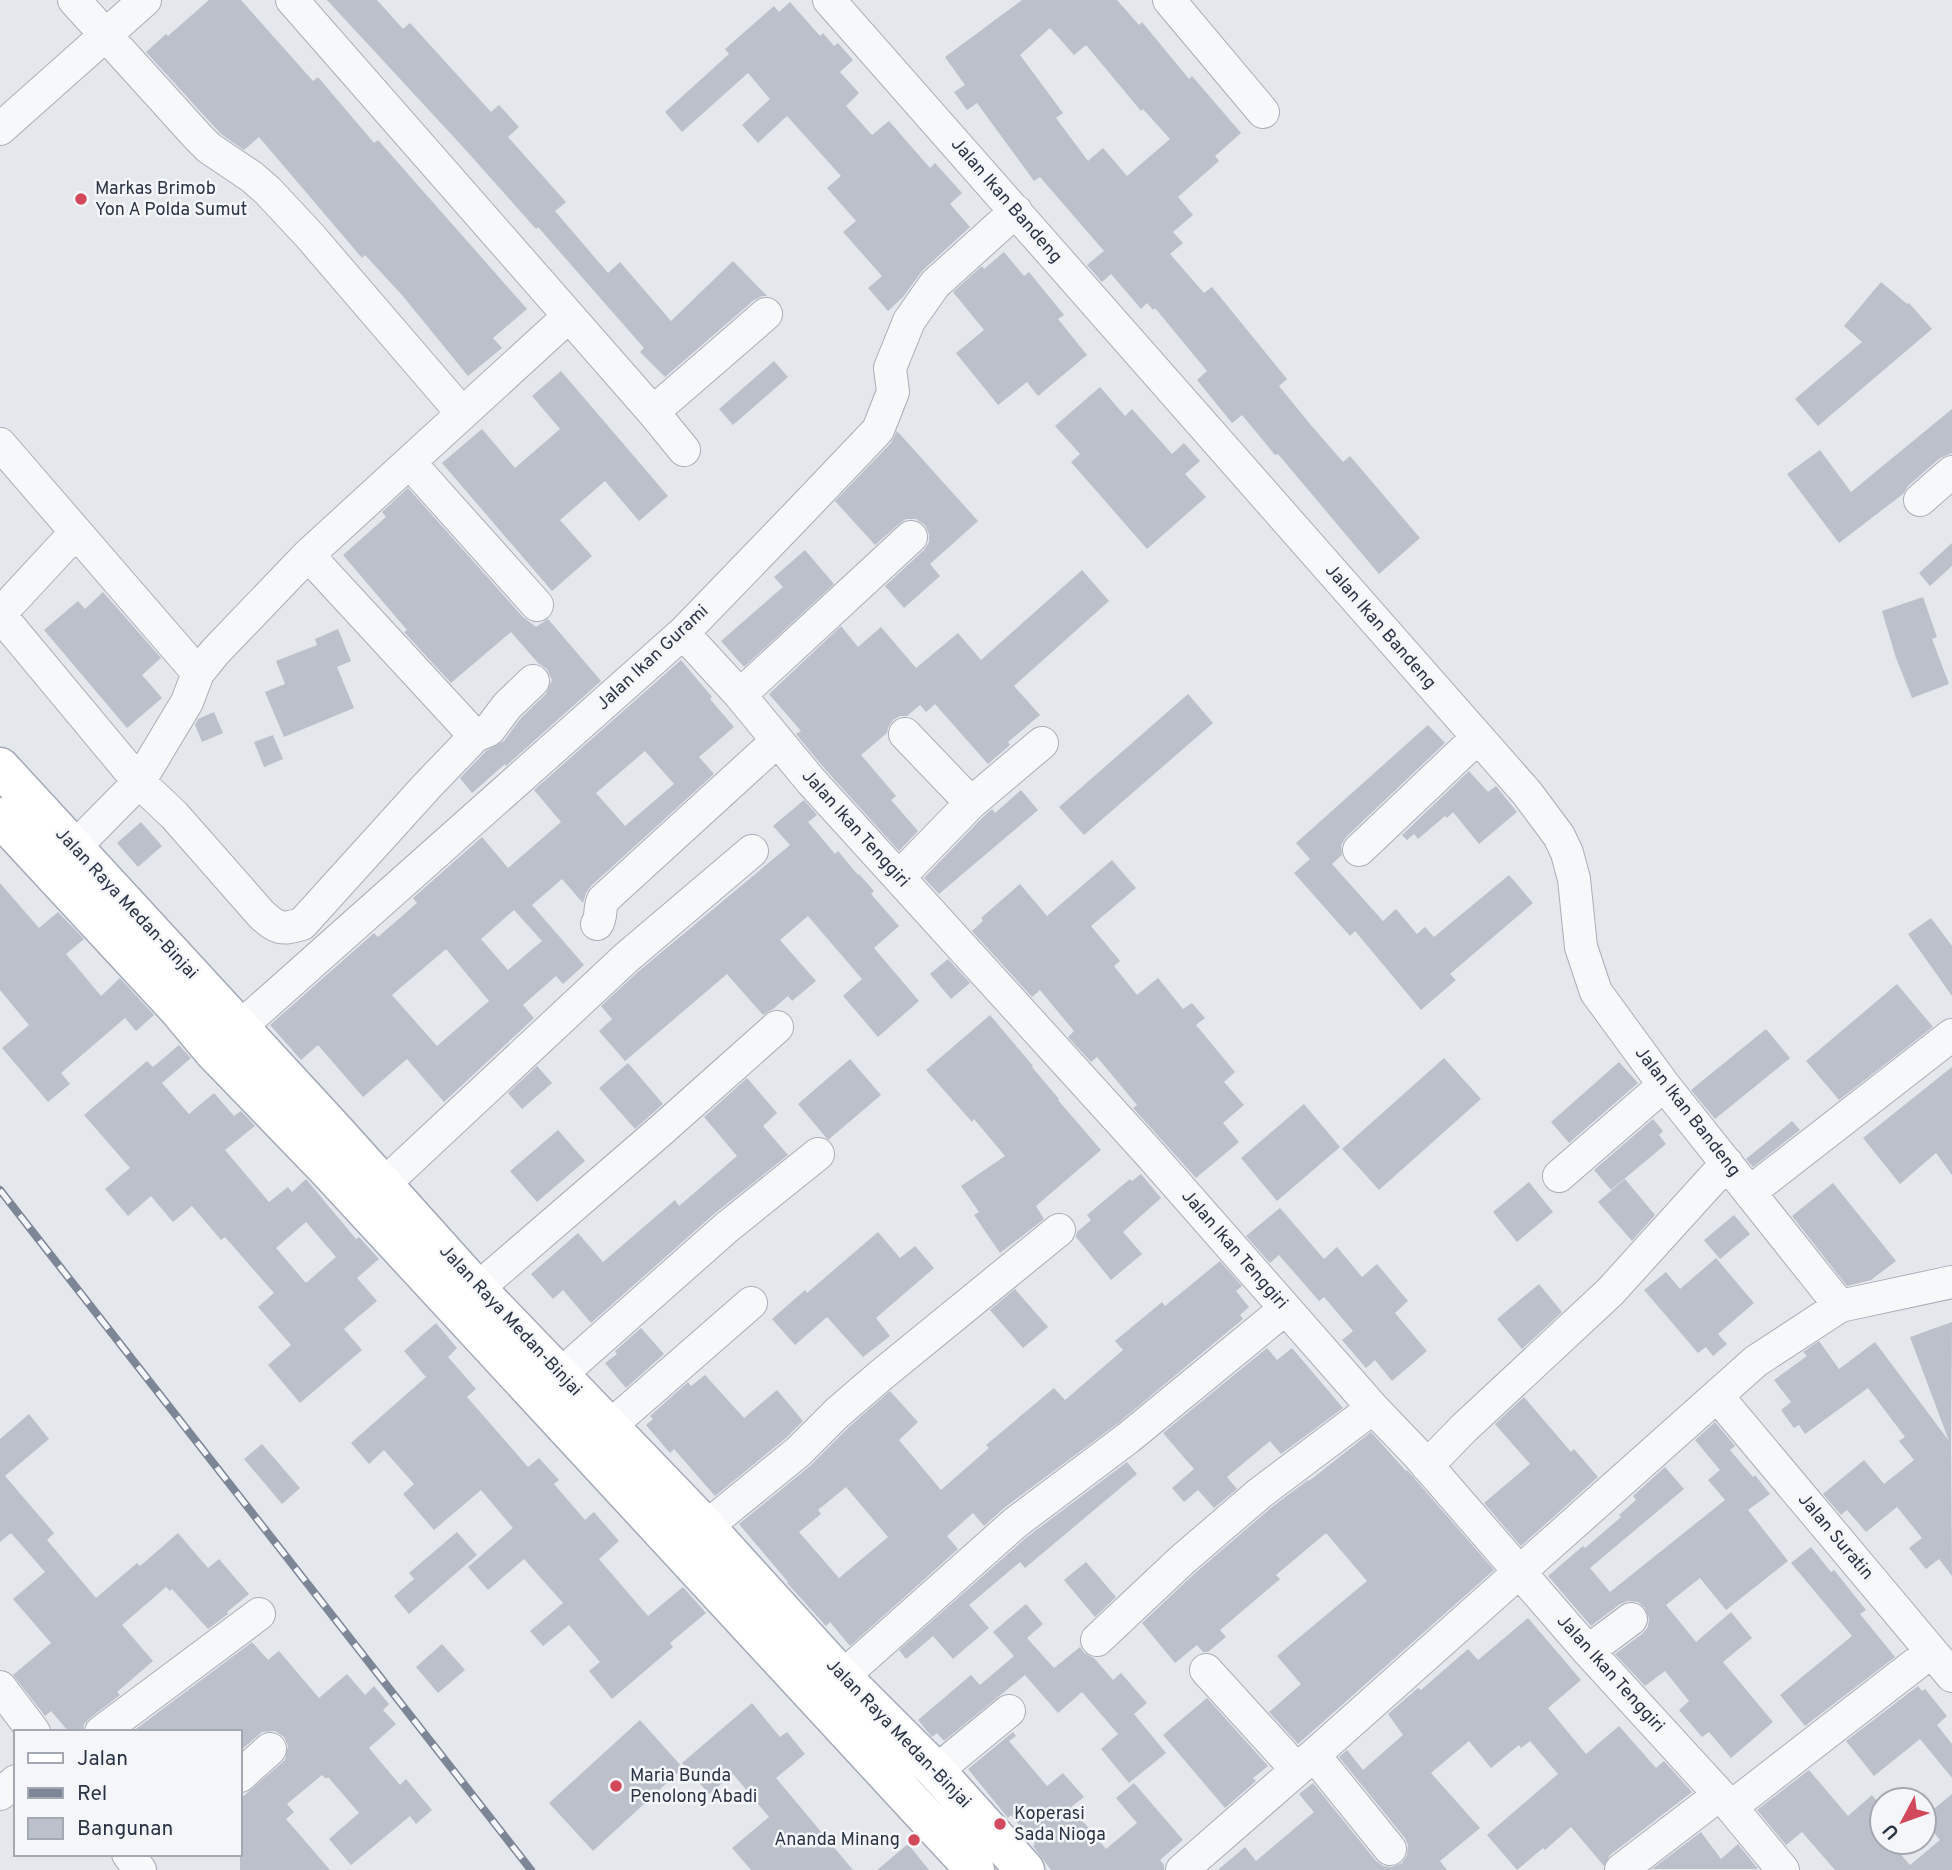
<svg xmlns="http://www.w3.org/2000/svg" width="1952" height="1870" font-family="Overpass,sans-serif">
<rect width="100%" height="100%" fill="#e4e7ec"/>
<path fill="#bbc0ca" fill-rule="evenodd" d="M209,0H241L313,81L318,77L374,143L378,140L527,309L493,338L502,348L468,376L402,295L365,255L362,258L259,137L244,150L221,134L146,52L166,34L168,36Z
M327,0H377L403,29L410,23L491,112L499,105L519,127L508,137L566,202L555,211L608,273L620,262L671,321L733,261L767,296H762L754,300L665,377L640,352L644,348L538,227L536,229L463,147Z
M1022,0H1117L1139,25L1142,22L1189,79L1192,76L1241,133L1215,156L1219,161L1178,197L1193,215L1173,232L1183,243L1170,254L1204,293L1212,287L1287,379L1279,386L1310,424L1343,462L1350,456L1420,538L1379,574L1278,454L1275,455L1242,415L1232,423L1197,380L1207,371L1155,308L1153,310L1147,303L1141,309L1111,274L1102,282L1087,265L1104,251L1040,177L1034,181L977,103L967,110L954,92L965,85L945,57ZM1050,28L1074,55L1086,45L1141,111L1143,109L1170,139L1127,176L1103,148L1088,161L1056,118L1063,113L1020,55Z
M790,2L820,36L823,33L834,46L838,43L853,60L840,72L859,93L846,106L872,135L889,121L930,168L935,163L962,193L950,204L970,227L922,271L903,297L888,311L868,288L882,276L843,232L856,221L827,188L841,176L787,116L758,143L742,125L770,99L748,73L682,132L665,112L729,54L725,49L774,6L779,12Z
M1004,252L1024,276L1029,272L1064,315L1058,319L1087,355L1038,396L1027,382L998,405L956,353L984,330L953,292L982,266L984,269Z
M1881,282L1907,304L1909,303L1932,329L1818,426L1795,399L1862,342L1844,326Z
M774,361L788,377L733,425L719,409Z
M561,371L668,496L639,521L605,481L560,520L592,556L552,591L442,463L482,429L515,468L560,429L532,396Z
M1100,387L1125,416L1132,409L1172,454L1184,443L1200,461L1185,474L1206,497L1147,549L1071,462L1080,454L1055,426Z
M1952,409V453L1940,458L1908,486L1903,494L1839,543L1787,474L1820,450L1851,492Z
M897,431L978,521L930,564L940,576L904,608L885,586L924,550L929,542V534L925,525L916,519H906L899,524L875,545L835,501L891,443Z
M408,488L523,617L536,627L548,619L601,681L506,766L505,764L472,793L460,778L486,751L504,741L521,718L546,694L552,680L547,669L538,663L511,632L451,683L404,632L407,630L343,555L386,517L382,512Z
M1952,543V566L1930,586L1919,573Z
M805,550L834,584L744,667L721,641L783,587L774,577Z
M1082,570L1109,601L1014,686L1040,715L1008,742L1010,745L988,764L935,704L926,712L920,705L907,716H900L893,720L888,728L887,733L861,755L896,796L891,800L918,831L899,851L825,769L796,734L801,731L769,694L841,626L858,647L881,627L916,668L958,633L981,660Z
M103,592L161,658L142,675L162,698L127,728L44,630L78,601L85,609Z
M1923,597L1937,637L1932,639L1949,684L1912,698L1896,658L1882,611Z
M338,629L351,661L337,667L354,708L284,737L265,692L285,684L276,661L317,645L315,639Z
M681,660L712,697L710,699L734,727L699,757L714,774L591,886L586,893L583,903L562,879L532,905L584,965L563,984L556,976L523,1005L534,1018L444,1102L407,1059L363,1097L318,1045L301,1060L270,1025L374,933L378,937L417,903L413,898L482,837L508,868L561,822L534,790ZM645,751L674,784L625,826L596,793ZM514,910L542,941L508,970L481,939ZM446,949L489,1001L437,1046L392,995Z
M1188,694L1213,723L1084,835L1059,807Z
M214,712L223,733L202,742L195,725L198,719Z
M1428,725L1445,743L1346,837L1341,845L1342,855L1332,864L1383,921L1396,909L1417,934L1425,927L1434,937L1509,875L1533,903L1450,974L1456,980L1421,1010L1355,931L1350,936L1294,873L1310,859L1296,843Z
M273,735L283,759L264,767L254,742Z
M1469,771L1488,792L1496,786L1517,812L1479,844L1453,812L1447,818L1445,816L1418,839L1414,834L1407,840L1402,835Z
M1021,790L1038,810L939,894L924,878L984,816L992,809L995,813Z
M804,800L817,815L808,822L835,854L838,851L858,875L859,874L874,891L871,894L899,926L874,948L919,1001L878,1037L843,996L862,979L808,916L780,940L816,981L792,1001L788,996L773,1009L763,1015L727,974L625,1061L599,1031L612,1019L601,1006L639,971L790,845L773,826Z
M141,822L162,846L138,867L117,843Z
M1112,860L1136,888L1091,926L1120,961L1114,966L1137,995L1158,978L1183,1009L1192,1003L1205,1018L1196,1025L1235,1072L1224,1082L1244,1105L1223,1123L1239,1142L1196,1178L1133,1108L1137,1105L1097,1057L1091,1062L1068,1037L1074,1031L1040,990L1032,997L972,931L983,921L981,918L1020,884L1047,916Z
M0,883L39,928L58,912L84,939L66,954L101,996L120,978L154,1015L136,1031L125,1018L61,1073L70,1084L48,1102L2,1048L29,1025L0,990Z
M1931,918L1952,946V996L1908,934Z
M948,959L970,983L951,999L930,974Z
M1897,984L1933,1027L1839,1100L1806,1061Z
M990,1015L1033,1066L1032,1067L1059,1099L1058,1100L1101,1150L1036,1206L1044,1219L1000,1253L974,1215L979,1212L961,1186L1005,1156L974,1119L972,1122L926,1070Z
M1766,1029L1790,1058L1715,1119L1691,1090Z
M179,1045L191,1058L162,1083L189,1114L214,1093L234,1116L241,1111L255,1126L225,1150L269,1202L288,1187L292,1192L306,1179L356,1239L359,1237L379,1259L357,1278L377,1301L344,1329L362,1350L300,1403L268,1365L291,1345L258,1307L274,1293L225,1237L221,1240L192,1206L173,1222L151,1196L128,1216L105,1189L130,1168L84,1115L147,1061L153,1067ZM306,1222L336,1257L306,1283L276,1248Z
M1444,1058L1481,1099L1379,1190L1342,1149Z
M850,1059L881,1095L828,1140L798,1104Z
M1619,1062L1638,1083L1569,1143L1551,1122Z
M628,1063L663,1104L635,1129L599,1088Z
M537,1066L552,1083L522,1109L508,1093Z
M1952,1067V1175L1936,1153L1900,1184L1863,1138Z
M747,1078L777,1113L763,1126L788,1155L714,1214L591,1323L563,1290L553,1299L531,1274L578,1233L603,1262L675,1200L679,1206L737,1156L704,1117Z
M1304,1104L1340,1147L1277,1201L1241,1158Z
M1653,1119L1663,1131L1659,1135L1666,1144L1611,1190L1594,1170Z
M1792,1121L1800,1130L1753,1167L1746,1159Z
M558,1130L585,1161L537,1202L510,1171Z
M1141,1174L1161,1198L1123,1232L1142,1254L1111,1280L1076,1237L1077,1232L1091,1220L1087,1215L1130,1179L1132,1181Z
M1625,1179L1655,1215L1632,1241L1598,1202Z
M1529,1182L1553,1212L1517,1242L1493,1212Z
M1833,1183L1896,1261L1871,1280L1847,1286L1792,1216Z
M1280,1208L1324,1259L1337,1247L1362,1277L1377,1264L1408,1301L1395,1313L1427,1351L1392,1381L1375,1360L1366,1368L1342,1340L1353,1331L1324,1297L1319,1301L1279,1255L1270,1263L1246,1236Z
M1734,1215L1750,1234L1720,1259L1704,1240Z
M878,1232L900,1258L915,1246L934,1268L876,1318L890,1336L863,1357L827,1317L795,1345L772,1319L805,1290L807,1293Z
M1716,1258L1754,1303L1718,1334L1727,1344L1713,1356L1706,1347L1698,1353L1644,1290L1666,1272L1680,1289Z
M1220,1261L1242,1286L1236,1291L1249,1307L1240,1315L1243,1319L1117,1424L1004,1508L984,1526L973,1513L947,1536L958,1549L850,1646L830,1622L826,1626L787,1583L788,1582L739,1524L810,1466L850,1426L890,1391L918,1422L899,1440L941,1490L989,1448L986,1445L1054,1388L1065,1400L1123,1350L1115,1341L1162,1302L1165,1306ZM846,1487L888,1537L839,1578L799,1532L821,1514L818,1510Z
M1539,1284L1562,1312L1522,1349L1497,1319Z
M1015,1289L1048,1327L1023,1348L990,1310Z
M1952,1322L1951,1444L1952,1576L1939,1559L1926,1569L1909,1548L1922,1538L1897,1507L1866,1532L1847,1510L1841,1515L1823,1494L1864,1460L1884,1484L1914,1460L1899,1441L1905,1437L1868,1388L1805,1434L1799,1425L1794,1428L1781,1410L1791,1402L1774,1380L1807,1356L1803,1352L1819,1341L1839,1369L1875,1342L1949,1441L1910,1337Z
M436,1323L457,1348L448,1357L476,1389L467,1397L528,1467L539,1458L559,1480L554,1484L585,1520L594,1512L619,1541L599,1559L648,1616L683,1587L706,1613L670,1643L673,1647L612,1699L589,1671L600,1662L569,1625L543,1646L530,1631L563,1603L524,1559L488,1590L468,1567L513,1528L481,1490L434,1530L403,1494L414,1484L384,1450L369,1464L351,1443L426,1377L404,1351Z
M641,1328L664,1354L626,1388L605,1363L617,1354L615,1351Z
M1267,1348L1277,1360L1292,1348L1343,1408L1281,1454L1270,1441L1227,1477L1237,1489L1214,1508L1198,1490L1184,1502L1172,1488L1194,1469L1163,1433Z
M705,1375L744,1418L777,1390L803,1421L786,1438L715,1496L674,1449L670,1453L646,1425L653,1419L650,1416L688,1382L691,1386Z
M1524,1397L1571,1452L1574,1449L1598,1477L1521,1546L1484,1503L1530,1464L1495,1424Z
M29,1414L49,1439L5,1476L54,1533L47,1540L96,1598L137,1563L140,1566L178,1533L208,1568L219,1559L249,1594L227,1612L228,1614L208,1629L172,1589L170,1591L166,1587L122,1625L153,1661L117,1692L120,1695L90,1718L84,1724L83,1732H69L51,1711L45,1716L13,1675L51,1643L13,1599L45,1572L11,1533L0,1542V1439Z
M1715,1422L1735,1446L1730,1450L1753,1477L1755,1475L1770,1494L1748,1510L1788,1561L1726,1610L1700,1578L1666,1605L1696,1642L1731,1612L1752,1638L1723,1662L1773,1722L1731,1758L1709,1732L1702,1737L1679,1710L1689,1701L1665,1671L1645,1686L1615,1654L1642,1634L1648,1627L1649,1618L1645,1608L1638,1602L1628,1601L1620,1604L1591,1626L1548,1576L1583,1546L1585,1548L1621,1517L1619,1515L1636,1500L1633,1496L1665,1467L1684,1489L1590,1568L1610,1592L1725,1500L1708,1480L1720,1470L1695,1440Z
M1371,1432L1406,1471L1407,1470L1494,1570L1298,1744L1269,1712L1301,1684L1277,1656L1367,1581L1326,1533L1276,1575L1280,1579L1220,1630L1226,1637L1208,1652H1203L1197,1645L1175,1663L1142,1623L1194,1574L1272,1507L1308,1480L1309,1481Z
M262,1444L300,1488L282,1504L244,1459Z
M1127,1462L1137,1474L1025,1568L1020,1562L969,1605L989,1628L953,1659L933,1636L906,1659L899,1650L1027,1537Z
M457,1532L477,1555L409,1614L394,1596L414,1579L409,1573Z
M1811,1547L1831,1572L1834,1570L1866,1610L1860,1614L1895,1657L1805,1726L1780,1695L1852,1636L1791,1563Z
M1086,1562L1116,1597L1095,1617L1064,1580Z
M1026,1604L1043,1624L1027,1638L1054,1668L1080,1647L1084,1653L1094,1658L1113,1680L1121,1673L1147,1703L1134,1714L1166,1753L1129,1783L1101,1749L1118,1734L1082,1692L1058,1713L1025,1675L944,1741L937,1733L932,1737L918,1720L971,1675L980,1685L1014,1656L993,1632Z
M1528,1618L1581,1680L1548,1708L1586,1754L1619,1726L1656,1768L1664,1761L1692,1792L1610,1855L1604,1866L1571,1827L1545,1850L1543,1848L1517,1870L1487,1835L1558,1774L1530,1741L1521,1748L1519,1745L1491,1768L1469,1741L1431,1773L1480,1828L1440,1861L1447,1870H1218L1245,1847L1256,1861L1314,1812L1299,1794L1313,1783L1376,1861L1383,1866L1392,1867L1402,1863L1407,1855L1408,1845L1405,1838L1339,1757L1347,1750L1363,1770L1403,1735L1388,1714L1418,1688L1421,1690L1468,1649L1478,1660Z
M252,1642L268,1660L279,1651L319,1698L347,1674L365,1695L374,1686L389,1704L383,1710L396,1724L369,1748L400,1785L406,1779L432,1810L416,1824L410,1816L351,1865L329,1839L359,1813L328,1777L326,1779L322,1775L287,1804L294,1812L286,1819L330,1870H240V1799L285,1760L288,1746L284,1737L275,1731L262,1732L240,1751V1732H132Z
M442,1644L465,1670L438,1693L416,1667Z
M1918,1686L1922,1691L1925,1689L1947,1716L1937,1725L1952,1744V1778L1920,1739L1874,1776L1846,1741Z
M1207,1698L1268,1766L1253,1778L1256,1781L1225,1808L1163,1735Z
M752,1703L780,1737L787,1732L805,1754L776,1778L853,1870H751L732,1848L769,1817L733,1774L709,1794L682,1763Z
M640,1720L683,1768L593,1851L549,1803Z
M1013,1732L1016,1736L1009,1741L1047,1786L1063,1773L1084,1797L1071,1807L1106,1849L1137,1823L1116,1798L1134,1783L1183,1840L1160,1860L1164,1865V1870H1051L1033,1846L1035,1844L1011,1815L1008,1818L968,1769Z
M1809,1770L1848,1816L1872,1795L1882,1808V1842H1890L1910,1865L1940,1840L1924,1821V1817L1952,1794V1870H1835L1802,1832L1786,1845L1757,1810Z
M1701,1832L1721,1859L1738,1844L1758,1869H1652Z
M908,1844L929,1870H877Z"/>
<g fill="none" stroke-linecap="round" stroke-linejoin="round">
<g stroke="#a9aeb7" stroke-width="34">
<path id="minor" d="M74,0L198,137L209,148L252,177L268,191L309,235L462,413
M292,0L653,412L684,450
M829,0L1527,793L1559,836L1567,853L1574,879L1581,947L1596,992L1664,1085L1840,1306
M1169,0L1263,112
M0,129L145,0
M653,412L766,314
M0,444L198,673
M410,463L537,605
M1920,500L1952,472
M308,555L475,736
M0,614L76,532
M0,615L139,782L174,815L261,914C277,929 281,930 302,924L427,786L475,736L489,730L507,706L533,681
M683,633L740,695L811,781L1149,1153L1373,1408L1419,1456L1588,1651L1731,1807L1783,1870
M740,695L911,537
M905,734L971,803
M1359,850L1477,738
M58,864L139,782L187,702L198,673L215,652L308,555L569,316
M899,877L971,803L1042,743
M597,924C602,917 599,908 603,900L777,741
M222,1043L683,633L797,515L878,430L893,392L890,368L909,321L935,284L1016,211
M1559,1176L1664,1085
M383,1185L627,957L752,851
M1750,1192L1952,1035
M477,1289L658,1133L777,1027
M560,1375L726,1228L818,1154
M1718,1397L1952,1676
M610,1426L751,1303
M1427,1466L1464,1428L1610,1292L1727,1163
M706,1527L798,1452L837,1413L880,1376L1059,1230
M1097,1640L1182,1560L1260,1493L1373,1408
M1588,1651L1631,1619
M1206,1670L1297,1770
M842,1677L1015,1523L1128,1438L1285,1309
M0,1687L34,1732
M101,1732L259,1614
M1314,1755L1390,1849
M936,1771L1009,1711
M240,1776L270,1749
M0,1794L16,1781
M1731,1807L1931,1652
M128,1854L140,1870
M1182,1870L1314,1755L1756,1361L1840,1306L1952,1282
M1621,1870L1719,1795"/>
</g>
<g stroke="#a3abb8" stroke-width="41">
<path id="major" d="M0,767L337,1133L477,1289L706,1527L842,1677L936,1771L1025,1870
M0,817L178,1009L213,1051L328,1170L975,1870"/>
</g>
<use href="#minor" stroke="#f7f8fa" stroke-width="32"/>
<use href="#major" stroke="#fff" stroke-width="38"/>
<g stroke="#7d8696" stroke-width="8">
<path id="rail" d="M0,1190L531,1870"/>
</g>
<use href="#rail" stroke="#f4f6f9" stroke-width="5" stroke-dasharray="16" stroke-linecap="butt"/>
</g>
<g fill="#d1495b" stroke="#f4f6f9" stroke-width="2.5">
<circle cx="81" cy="199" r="7"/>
<circle cx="616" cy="1786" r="7"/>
<circle cx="1000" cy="1824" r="7"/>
<circle cx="914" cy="1840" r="7"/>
</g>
<g text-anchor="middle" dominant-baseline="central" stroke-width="5" stroke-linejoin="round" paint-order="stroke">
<g font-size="18" fill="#2b3445" stroke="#f4f6f9" text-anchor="start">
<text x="95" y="189">Markas Brimob<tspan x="95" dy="21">Yon A Polda Sumut</tspan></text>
<text x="630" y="1776">Maria Bunda<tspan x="630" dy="21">Penolong Abadi</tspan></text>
<text x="1014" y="1814">Koperasi<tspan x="1014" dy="21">Sada Nioga</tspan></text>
<text x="900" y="1840" text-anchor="end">Ananda Minang</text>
</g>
<g font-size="18" fill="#2b3445" stroke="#f4f6f9">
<text transform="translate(1006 201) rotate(49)">Jalan Ikan Bandeng</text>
<text transform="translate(1380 627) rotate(49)">Jalan Ikan Bandeng</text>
<text transform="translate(653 658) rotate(-43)">Jalan Ikan Gurami</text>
<text transform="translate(855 829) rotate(48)">Jalan Ikan Tenggiri</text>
<text transform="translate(126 904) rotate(47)">Jalan Raya Medan-Binjai</text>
<text transform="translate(1687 1112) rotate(52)">Jalan Ikan Bandeng</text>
<text transform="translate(1234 1250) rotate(49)">Jalan Ikan Tenggiri</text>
<text transform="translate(510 1321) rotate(47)">Jalan Raya Medan-Binjai</text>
<text transform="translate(1835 1537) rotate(50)">Jalan Suratin</text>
<text transform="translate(1610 1674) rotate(48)">Jalan Ikan Tenggiri</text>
<text transform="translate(898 1734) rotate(46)">Jalan Raya Medan-Binjai</text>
</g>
</g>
<rect x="14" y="1730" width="228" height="126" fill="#f4f6f9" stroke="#a4a8b1" stroke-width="2"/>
<rect x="28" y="1753" width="35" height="10" fill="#ffffff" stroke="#a4a8b1" stroke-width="2"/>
<text x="77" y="1765" font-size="21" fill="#2b3445">Jalan</text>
<rect x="28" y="1788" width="35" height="10" fill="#7d8696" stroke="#a4a8b1" stroke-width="2"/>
<text x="77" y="1800" font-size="21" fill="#2b3445">Rel</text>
<rect x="28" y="1818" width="35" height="21" fill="#bbc0ca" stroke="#a4a8b1" stroke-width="2"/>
<text x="77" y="1835" font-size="21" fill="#2b3445">Bangunan</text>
<g transform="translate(1903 1821) rotate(229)"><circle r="33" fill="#f4f6f9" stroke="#a4a8b1" stroke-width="2"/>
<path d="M0-5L12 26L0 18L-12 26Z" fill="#d1495b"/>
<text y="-10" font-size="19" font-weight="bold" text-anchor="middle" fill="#2b3445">U</text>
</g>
</svg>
